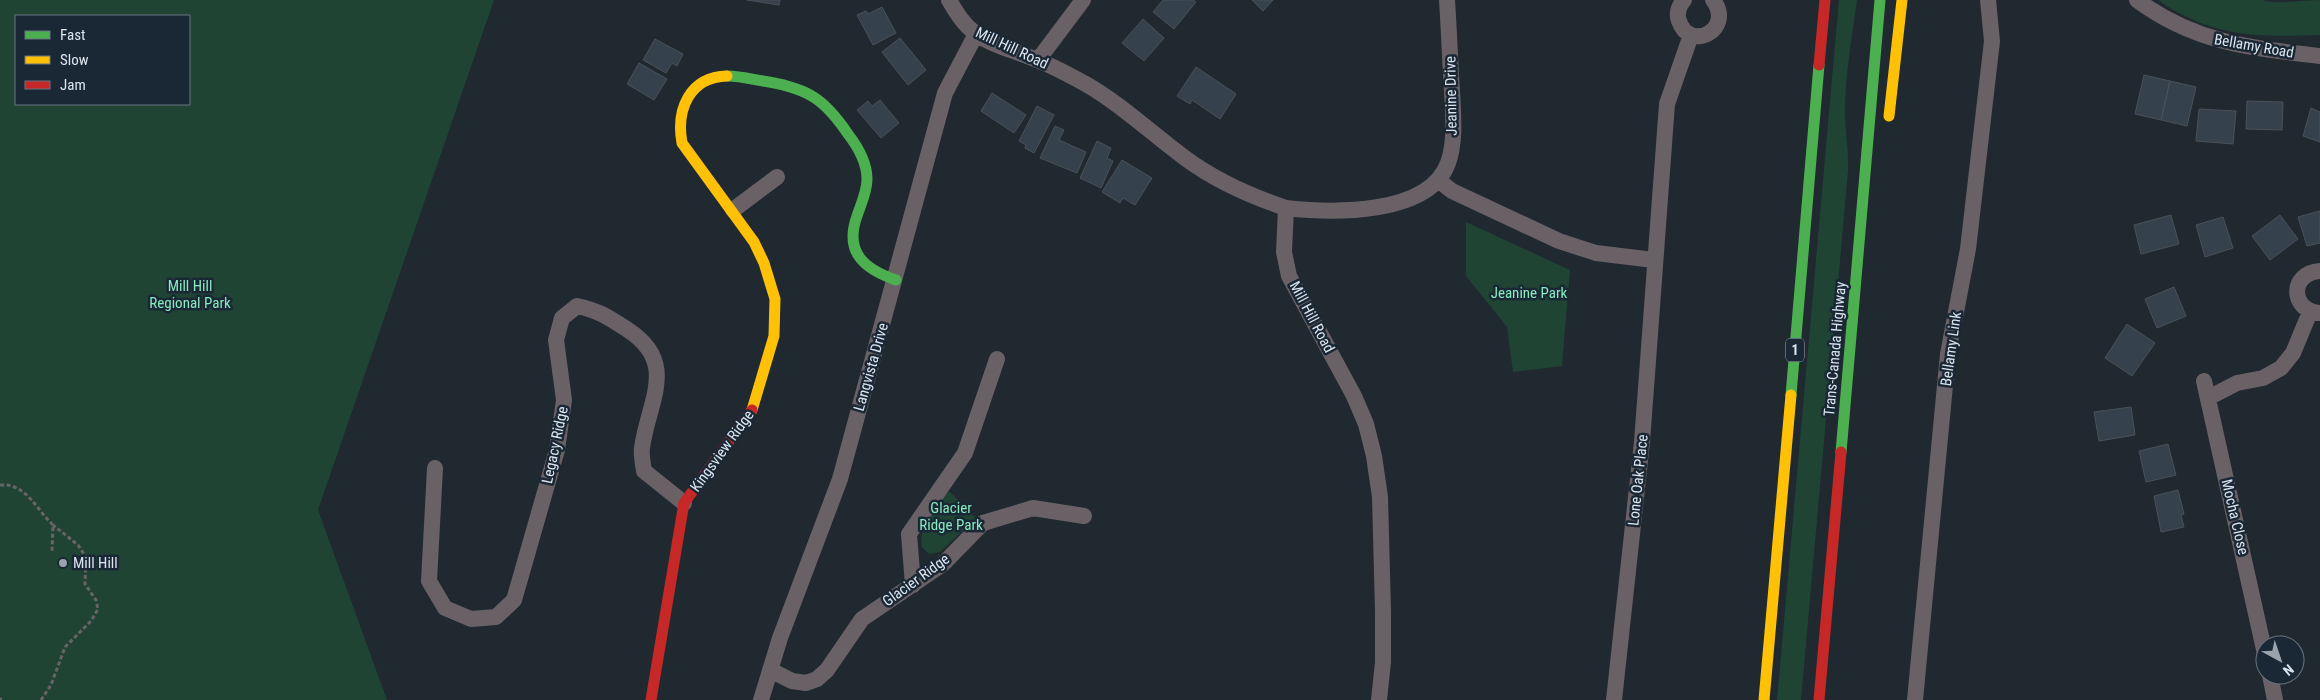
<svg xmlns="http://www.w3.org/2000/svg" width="2320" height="700" font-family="'Roboto Condensed',sans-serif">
<rect width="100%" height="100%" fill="#202830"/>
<path fill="#1f4434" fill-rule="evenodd" d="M0,0H494L318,510L387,700H0ZM189,16V104H16V16Z
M1839,0H1857C1852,37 1845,75 1845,113C1845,132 1849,151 1848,171L1801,700H1777Z
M2158,0H2262C2278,5 2302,0 2320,0V35C2256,37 2213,38 2158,0Z
M1466,222L1570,270L1562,366L1513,372L1507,327L1466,276Z
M949,491L976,518L940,552L929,554L922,547C917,528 938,504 949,491Z"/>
<path fill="#35414d" stroke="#4a5158" d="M747,0H780L779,5Z
M1163,0H1193L1196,2L1174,29L1153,12Z
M1252,0H1273L1263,11Z
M882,7L896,33L873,45L857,15L866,11L868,14Z
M1143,19L1164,38L1144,61L1122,43Z
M900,38L926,70L908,85L882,52Z
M655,39L683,54L677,66L672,63L666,73L643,60Z
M639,63L667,79L654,100L627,84Z
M1196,67L1236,94L1220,119L1192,100L1190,104L1177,96Z
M2144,75L2170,81L2161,120L2135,114Z
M2170,81L2196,87L2187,126L2161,120Z
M992,93L1026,115L1014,133L981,111Z
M880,100L899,123L881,138L857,110L868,101L872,106Z
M2247,101L2283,102L2282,130L2246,129Z
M1037,106L1054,115L1034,153L1025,148L1026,145L1019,141Z
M2311,108L2320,112V142L2303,136Z
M2199,109L2236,111L2233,144L2196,141Z
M1055,126L1064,130L1059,140L1086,152L1077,173L1040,158Z
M1097,141L1111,148L1107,158L1113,161L1101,188L1080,178Z
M1122,160L1152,178L1135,205L1123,198L1120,203L1102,192Z
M2320,211V243L2307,246L2298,217Z
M2171,215L2179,244L2141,254L2134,225Z
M2280,215L2298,239L2270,260L2252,236Z
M2223,217L2233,248L2205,257L2196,225Z
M2174,287L2186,316L2157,328L2145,299Z
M2127,324L2155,343L2132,376L2105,358Z
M2131,407L2135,435L2099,441L2094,412Z
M2168,444L2176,475L2146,482L2139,451Z
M2178,490L2184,514L2181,515L2184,527L2161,532L2154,496Z"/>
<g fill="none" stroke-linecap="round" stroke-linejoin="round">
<path stroke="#676468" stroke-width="3" stroke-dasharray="4 2.5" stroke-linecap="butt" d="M0,485C26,483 36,509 53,525L52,551
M0,698L1,700
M41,700L51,685L65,647L91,621L98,609L96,600L85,584L86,557L78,545L53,525"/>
<path stroke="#696165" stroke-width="16" d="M949,0C956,12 963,24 975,33C993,46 1016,51 1037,60C1053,66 1069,75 1084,83C1121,104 1151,133 1185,158C1216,181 1250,196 1286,208L1284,252L1289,276L1354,396L1366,424L1374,456L1380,497L1383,611V662L1379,700
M1684,0C1679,6 1676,13 1679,21C1690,53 1735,29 1713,0
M2137,0C2195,43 2251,48 2320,56
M1038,60L1083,0
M1438,180L1452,191L1559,241L1596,253L1654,260
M1286,208C1331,213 1429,216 1448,163C1456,141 1453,114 1452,91C1450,61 1449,30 1447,0
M733,210L777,177
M2320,313C2290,311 2289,273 2320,271
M2204,381L2265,654
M2208,398L2237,383L2263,378L2281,368L2293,353L2310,312
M435,468L429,581L445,608L471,619L496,617L514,600L557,450L564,400L556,340L562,318L577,306C600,311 608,317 628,330C679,363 648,402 642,448C641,455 643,464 644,471L684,503
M913,585L909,534L965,453L997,359
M770,670L792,681L806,683L817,679L827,670L862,619L943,564L983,523L1033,508L1084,516
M2270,675L2275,700
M761,700L780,638L840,479L945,93L976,34
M1614,700L1642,442L1667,104L1691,35
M1915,700L1948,354L1968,249L1992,41L1988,0"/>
<path stroke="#4caf50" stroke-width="11" d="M727,76C741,76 755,80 769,82C809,89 825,100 848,134C858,147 867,163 867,179C867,192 861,204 857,216C844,252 864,269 896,280
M1791,395L1819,65
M1841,452L1880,0"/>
<path stroke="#ffc107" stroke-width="11" d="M727,76C689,77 676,110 682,143L754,242L764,263L775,299L774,336L752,410
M1889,116L1902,0
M1764,700L1791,395"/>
<path stroke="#c62828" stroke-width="11" d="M1819,65L1825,0
M651,700L684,503L752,410
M1819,700L1841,452"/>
</g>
<circle fill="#9aa3ac" stroke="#1a2836" stroke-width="2" cx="63" cy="563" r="5"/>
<g text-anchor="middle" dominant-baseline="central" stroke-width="5" stroke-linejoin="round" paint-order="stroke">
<rect fill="#1a2836" stroke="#a2acb8" stroke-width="1" x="1786" y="338.5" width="18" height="23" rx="4"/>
<g font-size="14" font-weight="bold" fill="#dce5ef">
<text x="1795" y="350">1</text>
</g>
<g font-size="15" fill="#dce5ef" stroke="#1a2836">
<text transform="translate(2254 46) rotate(10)">Bellamy Road</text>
<text transform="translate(1012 48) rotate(25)">Mill Hill Road</text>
<text transform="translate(1451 96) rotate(-91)">Jeanine Drive</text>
<text transform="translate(1312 317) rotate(62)">Mill Hill Road</text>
<text transform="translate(1835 349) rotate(-85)">Trans-Canada Highway</text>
<text transform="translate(1951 349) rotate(-82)">Bellamy Link</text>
<text transform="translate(871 367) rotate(-74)">Langvista Drive</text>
<text transform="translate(555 445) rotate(-78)">Legacy Ridge</text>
<text transform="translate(722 451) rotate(-54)">Kingsview Ridge</text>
<text transform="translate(1638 480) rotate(-84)">Lone Oak Place</text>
<text transform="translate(2235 517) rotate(77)">Mocha Close</text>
<text transform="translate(916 580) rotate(-36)">Glacier Ridge</text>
</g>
<g font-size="15" fill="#87ebbb" stroke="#1a2836">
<text x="190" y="286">Mill Hill<tspan x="190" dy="17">Regional Park</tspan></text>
<text x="1529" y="293">Jeanine Park</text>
<text x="951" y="508">Glacier<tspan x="951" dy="17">Ridge Park</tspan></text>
</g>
<g font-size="15" fill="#dce5ef" stroke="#1a2836" text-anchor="start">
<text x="73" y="563">Mill Hill</text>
</g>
</g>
<rect x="15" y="15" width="175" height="90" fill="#1a2836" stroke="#687480"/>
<rect x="25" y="31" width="25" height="8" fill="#4caf50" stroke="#687480"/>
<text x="60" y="40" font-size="15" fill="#dce5ef">Fast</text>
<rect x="25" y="56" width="25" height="8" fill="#ffc107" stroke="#687480"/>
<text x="60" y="65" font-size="15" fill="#dce5ef">Slow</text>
<rect x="25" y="81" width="25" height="8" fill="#c62828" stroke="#687480"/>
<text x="60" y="90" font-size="15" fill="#dce5ef">Jam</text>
<g transform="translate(2280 660) rotate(140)"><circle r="24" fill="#1a2836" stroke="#687480"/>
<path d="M0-4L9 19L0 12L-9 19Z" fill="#9aa3ac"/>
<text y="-8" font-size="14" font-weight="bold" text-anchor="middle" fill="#dce5ef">N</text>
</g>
</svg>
